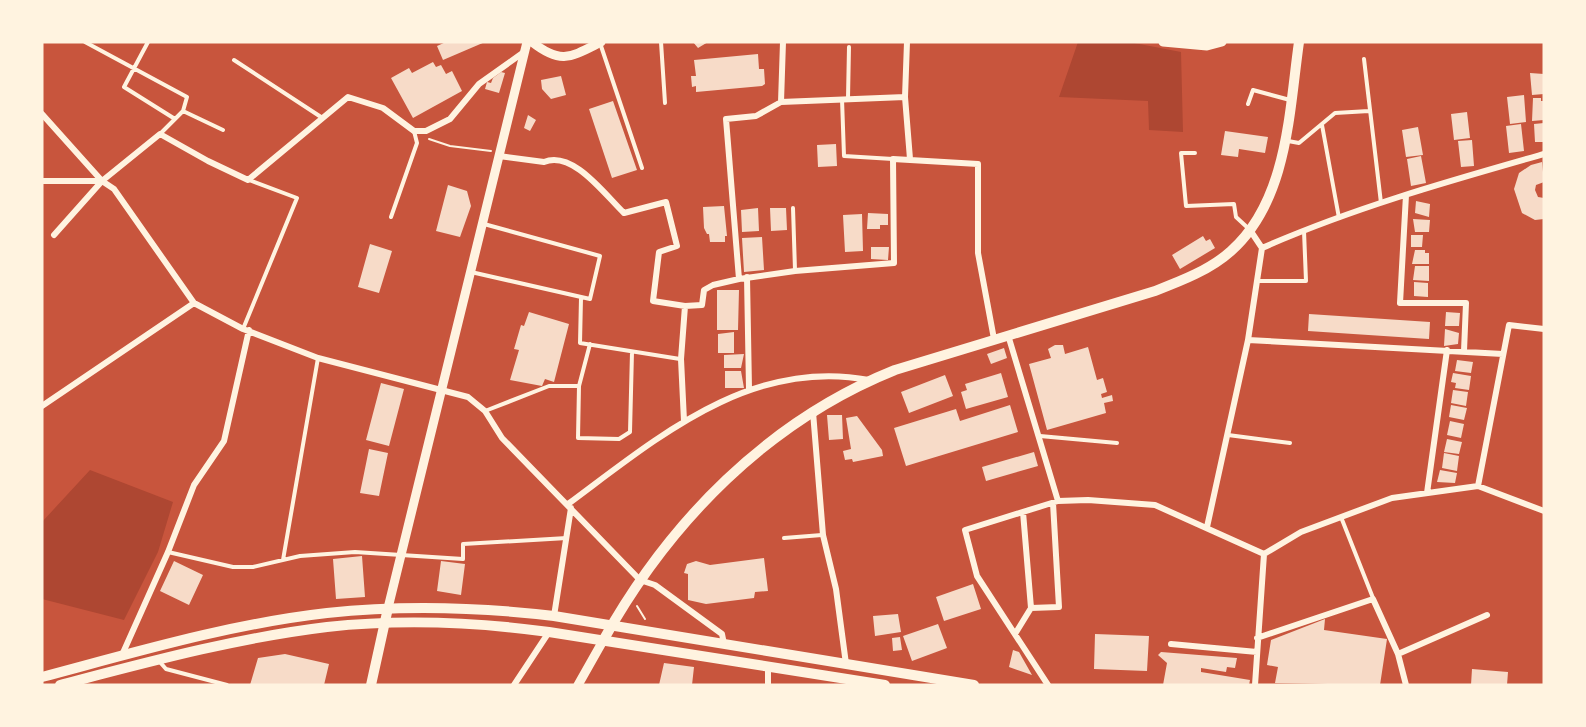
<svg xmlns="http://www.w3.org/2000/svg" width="1586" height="727" font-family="'Source Sans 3',sans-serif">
<rect width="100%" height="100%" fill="#c8553d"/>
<path fill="#ae4732" d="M1078,42H1129L1181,52L1183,132L1149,130L1148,101L1059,97Z
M90,470L173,502L158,552L124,620L42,599V522Z"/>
<path fill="#f7dbc8" d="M446,42H485L443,60L437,46Z
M693,42H708L698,48Z
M758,54L759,69H764L765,84L762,86L696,92V86L692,87L691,76H696L694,60Z
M433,62L436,67L441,65L446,74L452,71L462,91L413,118L391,78L409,68L412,73Z
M501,72L505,73L499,93L485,89L487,82L491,83L493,78Z
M1530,73L1544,74V94L1532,95Z
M561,76L566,95L551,99L542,89L541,80Z
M1524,95L1526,122L1510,124L1507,97Z
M1533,98H1541V101H1544V120L1532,121Z
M613,101L637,170L612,178L589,109Z
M1467,112L1470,138L1454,140L1451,114Z
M528,115L536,120L530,131L524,128Z
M1544,123V142H1535L1534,124Z
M1521,124L1524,151L1509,153L1506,126Z
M1418,127L1423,155L1406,157L1402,130Z
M1225,131L1268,137L1265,153L1239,149L1238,157L1221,155Z
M1472,140L1474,166L1461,167L1458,141Z
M836,144L837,166L818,167L817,145Z
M1421,156L1426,183L1411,186L1407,159Z
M1542,162L1544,182L1536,185L1535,190L1538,197L1544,198V219L1535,220L1522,213L1514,189L1519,173L1531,165Z
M448,185L467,191L471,206L460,237L436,231Z
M1416,201L1430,204L1429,217L1415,213Z
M724,206L727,236H725V242H710L709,234H707L704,228L703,207Z
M758,208L759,231L742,232L741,210Z
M770,208H786L787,230L771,231Z
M868,213L888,214V225H880V229H867Z
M862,214L863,251L845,252L843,215Z
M1413,219L1430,220L1429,232H1415Z
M1411,235H1423L1422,247H1411Z
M1203,236L1206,241L1210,239L1215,248L1180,269L1172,255Z
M762,237L764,270L744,272L742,238Z
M370,244L392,251L379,293L358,287Z
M871,247H889L888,260L871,259Z
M1415,250H1425V253H1429V264H1412Z
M1415,266H1429V281L1413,280Z
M1414,282L1428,283V297L1414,296Z
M717,290H739L738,330H717Z
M529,312L569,324L554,382L545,379L542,386L510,380L519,350L514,349L521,325L524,326Z
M1446,312L1460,313L1459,326H1445Z
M1309,314L1430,322L1429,339L1308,331Z
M1445,329L1459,333L1458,344L1444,346Z
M734,332V353H718V334Z
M1055,345H1063L1065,354L1088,347L1097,380L1103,378L1107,392L1101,394L1102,398L1112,395L1113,401L1104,403L1106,413L1047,430L1029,364L1051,358L1048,349Z
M1004,348L1007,358L991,364L987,354Z
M744,354L741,368H724V355Z
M1457,360L1473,362L1471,373L1455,371Z
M725,371H741L744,388H725Z
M1001,373L1008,397L966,409L961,392L967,390L965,384Z
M1453,373L1471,376L1469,390L1455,388L1456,383L1451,382Z
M945,375L953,396L909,413L901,392Z
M381,383L404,389L389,446L366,440Z
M1453,390L1468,392L1466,406L1451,403Z
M1010,405L1018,432L906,466L894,428L956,409L960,421Z
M1451,405L1467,408L1464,420L1449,417Z
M827,415H842L843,439L829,440Z
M857,416L882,450L883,456L853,462L852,459L845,460L843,451L851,449L846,418Z
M1450,421L1464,424L1461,438L1447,435Z
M1447,439L1462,442L1459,454L1444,452Z
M369,449L388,453L379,496L360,493Z
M1034,452L1038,466L986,481L982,467Z
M1444,453L1459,456L1457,471L1442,468Z
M1440,470L1457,473L1455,483L1437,482Z
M362,556L365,597L336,599L333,559Z
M764,558L768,591L755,592L754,598L706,604L688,600V574L684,573L687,564L696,561L710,565Z
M174,561L203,575L189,605L160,591Z
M441,561L465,564L461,595L437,591Z
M973,584L981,609L944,621L936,597Z
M898,614L901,632L875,636L873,616Z
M1325,619L1324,630L1387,639L1380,685L1275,683L1278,667L1267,665L1271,640Z
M938,624L947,648L912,661L903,636Z
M1095,634L1149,636L1147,671L1094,669Z
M900,637L902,650L893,651L892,638Z
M1013,650L1019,652L1032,675L1009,667Z
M1161,652L1237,658L1235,668L1227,667L1226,672L1201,668V672L1250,680L1249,685H1163L1167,663L1158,655Z
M285,654L329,664L324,685H250L258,658Z
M664,663L694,667L692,685H659Z
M1472,669L1508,672L1507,685H1471Z"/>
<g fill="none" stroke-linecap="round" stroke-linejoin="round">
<path stroke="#fff3e0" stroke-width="2" d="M429,139L450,146L491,151
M637,606L645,619"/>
<path stroke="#fff3e0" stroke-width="4" d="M85,42L187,97L183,111L160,134
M148,42L124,87L175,119
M661,42L665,103
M600,43L642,168
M1364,59L1381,203
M234,60L321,117
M848,98L849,47
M842,99L844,156L893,159
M1248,104L1253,90L1290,100
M183,111L223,130
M1322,125L1339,218
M1288,141L1299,143L1335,113L1369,111
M1195,153H1181L1186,206L1234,204L1236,217L1249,229
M793,208L795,270
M391,217L417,143L414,131
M471,272L590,299L600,256L484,224
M1257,281H1306L1304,231
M581,298L580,343L680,359
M243,329L297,198L249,180
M590,344L579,386L578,438L619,439L630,432L632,352
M485,411L549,386H579
M1228,435L1290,443
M1040,436L1117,443
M1341,517L1373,598
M784,538L822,535
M168,552L233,567H253L300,556L355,552L463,559V544L567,538
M283,560L318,358
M159,661L166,669L227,685"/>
<path stroke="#fff3e0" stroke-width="6" d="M783,42L781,102L756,116L726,119L739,279L795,271L894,263L893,159L978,164V253L994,339
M907,42L905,97L910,159
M781,102L905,97
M42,114L102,181
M499,156L544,162C573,150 605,195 624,213L666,202L677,246L659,252L653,301L685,306L702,305L704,290L713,285L739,279
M42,181H102L114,189L194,303L243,329L318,358L468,397L485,411L502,438L640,580L655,585L722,634L724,644
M1406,195L1400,303H1466L1464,351
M54,235L102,181L160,134L208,161L248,180L348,97L383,108L414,131H426L450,119L479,84L524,52
M1262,248C1353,208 1449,181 1544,154
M747,277L749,389
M1008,335L1058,501L1088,500L1155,505L1264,554
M1248,340L1503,354
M42,406L194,303
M813,412L823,535L836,589L846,664
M684,421L681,359L685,306
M1478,486L1509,325L1544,329
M1427,493L1447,350
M568,504C656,439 750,357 869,380
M1023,512L1031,608L1059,607L1053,503
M1207,527L1248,340L1262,248L1250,230
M1264,554L1301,532L1392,498L1478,486L1544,511
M554,616L571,508
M1015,634L1031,608
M1257,638L1373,599L1398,654L1406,685
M1171,644L1257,652
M1398,654L1487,615
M122,655L168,552L194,485L224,441L249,330
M514,685L549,632
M768,685V666
M1048,685L977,576L965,530L1058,501
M1255,685L1264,554"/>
<path stroke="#fff3e0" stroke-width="9" d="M532,42C561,65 571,57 601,42
M1163,42L1207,46L1222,42
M388,608L527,42
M578,685L604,639"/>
<path stroke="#fff3e0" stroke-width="10" d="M604,639C670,521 768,421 895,370L1155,291C1181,281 1210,270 1231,251C1288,200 1289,112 1299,42
M371,685L388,608"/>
<path stroke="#fff3e0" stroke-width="10" d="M42,677C136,652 230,624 327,613C402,605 478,607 554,616L974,685
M60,685C148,662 236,638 327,627C400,619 476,622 549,632L885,685"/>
</g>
<rect width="1586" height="727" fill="none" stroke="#fff3e0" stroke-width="87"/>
</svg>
